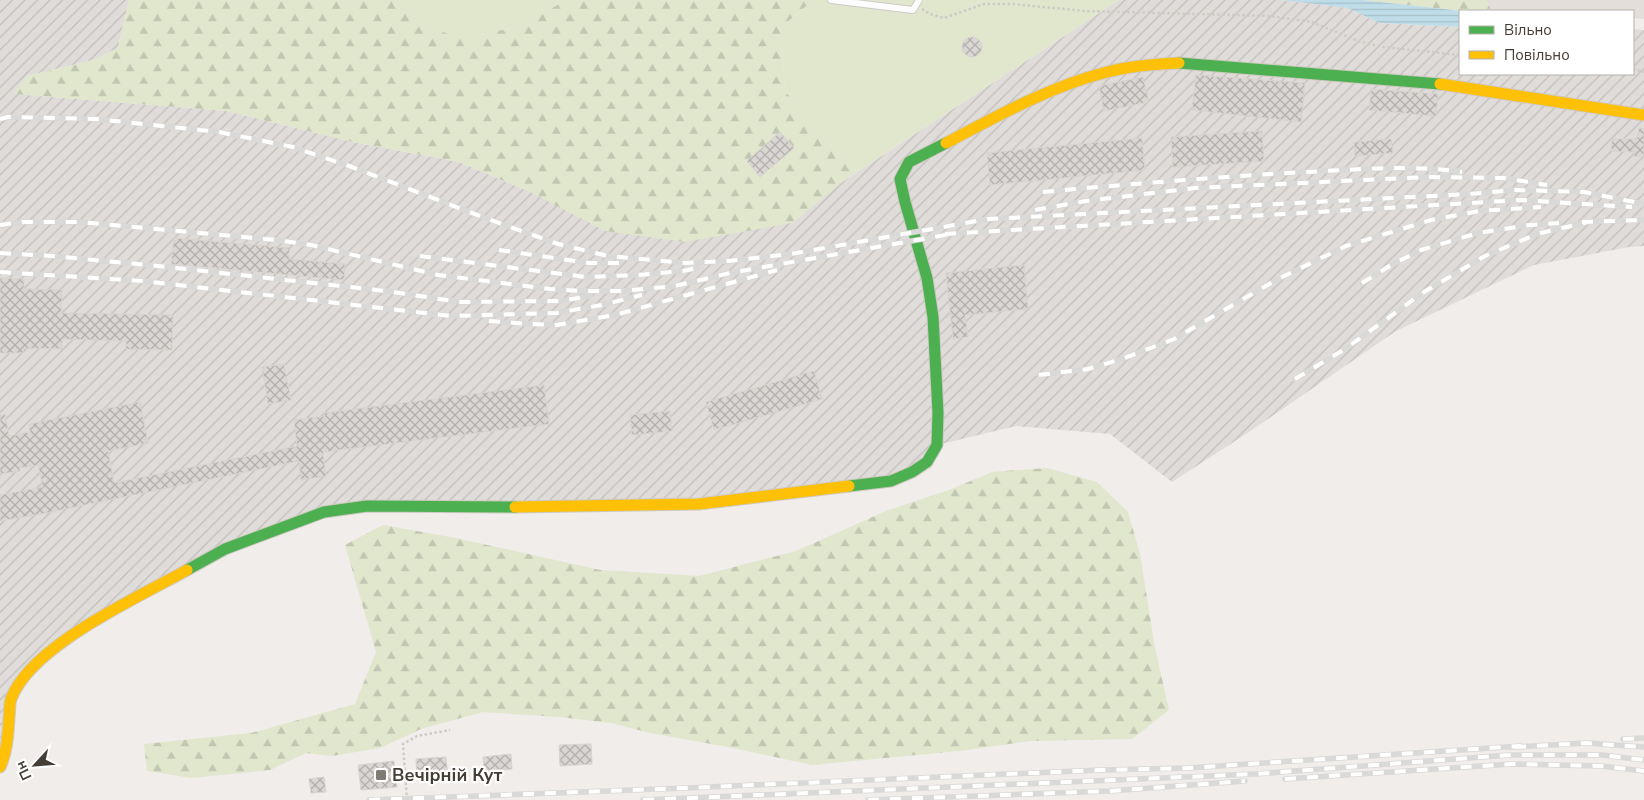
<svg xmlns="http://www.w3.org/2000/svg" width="1644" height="800" font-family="'Nunito Sans',sans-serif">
<defs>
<pattern id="industrial-furrows" width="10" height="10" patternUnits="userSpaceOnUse" patternTransform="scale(1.25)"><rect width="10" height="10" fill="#e0dcd9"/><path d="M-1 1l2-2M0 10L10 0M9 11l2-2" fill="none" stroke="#c2bebb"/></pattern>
<pattern id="forest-firs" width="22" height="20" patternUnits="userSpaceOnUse" patternTransform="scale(1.25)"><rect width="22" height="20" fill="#e0e7cd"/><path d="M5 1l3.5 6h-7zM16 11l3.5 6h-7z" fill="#c2c7b1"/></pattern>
<pattern id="water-rules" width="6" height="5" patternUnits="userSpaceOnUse" patternTransform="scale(1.25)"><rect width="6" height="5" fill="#bfdde9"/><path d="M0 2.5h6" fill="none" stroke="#a6bfc8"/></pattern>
<pattern id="building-cross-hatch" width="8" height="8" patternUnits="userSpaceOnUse" patternTransform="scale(1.25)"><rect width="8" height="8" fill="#d9d6d3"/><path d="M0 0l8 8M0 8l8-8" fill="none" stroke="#b2afac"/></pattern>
</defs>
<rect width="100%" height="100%" fill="#f0edea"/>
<path fill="#e3ded9" d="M1486,0H1644V19L1633,18V11H1492Z"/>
<path fill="url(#industrial-furrows)" d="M0,0H129L118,48L93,60L27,76L14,94L226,111L353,142L459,162L528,191L792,223L842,182L1119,0H1282L1348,8L1379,23L1460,27V74H1633V29L1644,30V246L1629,247L1534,265L1396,331L1249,432L1172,482L1110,434L1016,426L937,445L912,472L699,504L367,506L279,528L75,632L21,682L0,767Z"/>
<path fill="#e0e7cd" d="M403,0H560L559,4L541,16L511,28L480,35H451L423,24L404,5Z
M811,0H1119L855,173L785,91L781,27L810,3Z"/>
<path fill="url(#forest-firs)" d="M129,0H403L404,5L423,24L451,35H480L511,28L540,16L559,4L560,0H811L810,3L781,27L785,91L855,173L842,182L792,223L685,242L605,231L528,191L459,162L353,142L226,111L14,94L27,76L93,60L118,48Z
M1362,0H1486L1492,11H1462Z
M1047,468L1097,482L1128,512L1140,554L1155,648L1169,710L1132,739L1030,741L959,751L812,765L728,747L650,733L611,723L559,717L483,712L421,729L380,748L332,756L306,753L270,770L191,778L147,771L144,744L251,733L355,704L376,652L345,545L383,525L456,538L600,570L699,576L796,551L886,511L949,490L992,472Z"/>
<path fill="url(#water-rules)" d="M1282,0H1362L1462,11H1460V27L1379,23L1348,8Z"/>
<path fill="url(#building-cross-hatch)" stroke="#d8d4d0" d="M962 47a10 10 0 1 1 20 0a10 10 0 1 1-20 0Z
M1196,75L1305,83L1301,122L1192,110Z
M1143,77L1149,102L1104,111L1099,86Z
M1371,89L1438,94L1436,116L1369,110Z
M1639,128L1644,129V157L1634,156L1635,152L1611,151L1612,139H1637Z
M1262,131L1264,161L1173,167L1171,137Z
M780,132L794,148L760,177L747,161Z
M1142,138L1145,170L990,185L987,153Z
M1391,139L1393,153L1355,156L1354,142Z
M174,238L290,248L289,259L345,264L344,280L171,264Z
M1024,265L1028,309L965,315L968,337L953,339L946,273Z
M0,278L24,279V289L62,290L61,313L173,315L172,350L126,349V341L62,339V349L23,348V353H0Z
M284,364L291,400L268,404L262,367Z
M814,371L822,399L714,430L706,402Z
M544,385L549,424L323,452L326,476L301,480L299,461L41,514L0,521V495L43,487L38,465L20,468V471L0,474V415L5,414L9,436L30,432L29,424L140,402L148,443L108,451L114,483L297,446L294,420L325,416L324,413Z
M670,411L672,431L632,435L630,415Z
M591,744L592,764L560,766L559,745Z
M511,754L512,769L484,771L483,757Z
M446,757L448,778L417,780L416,759Z
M394,761L397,787L361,790L358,765Z
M324,777L326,792L311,793L309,779Z"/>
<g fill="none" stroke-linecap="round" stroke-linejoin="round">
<g stroke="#cecbc8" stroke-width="8">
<path id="lane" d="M831,0L913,10L919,0"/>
</g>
<g stroke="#cec9c2" stroke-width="13">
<path id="fast" d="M1179,63L1440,84
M849,486L891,481L912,472L927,462L937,445L938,413L933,317L927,278L905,202L900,179L909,162L946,143
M187,570L225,549L324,512L367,506L515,507"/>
</g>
<g stroke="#cec9c2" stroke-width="13">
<path id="slow" d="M1440,84L1644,115
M946,143C997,116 1051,86 1107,72C1130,66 1154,64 1179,63
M515,507L699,504L849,486
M0,767C7,752 8,735 9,718C10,712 9,705 11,699C31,645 139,597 187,570"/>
</g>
<path stroke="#cecbc7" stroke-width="2.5" stroke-dasharray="2.5 2.5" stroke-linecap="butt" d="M922,9L930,14L944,18L984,4H1012L1085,11L1270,16L1312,22L1358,41L1383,47L1460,55
M1633,69L1644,72
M407,800L403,744L417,736L450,730"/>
<use href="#lane" stroke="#fdfcfc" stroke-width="6"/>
<use href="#fast" stroke="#4caf50" stroke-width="11"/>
<use href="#slow" stroke="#ffc107" stroke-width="11"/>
<g stroke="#d9d9d8" stroke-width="5.5">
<path id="rail" d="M0,119L8,117L96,119L219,132L293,147L352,167L485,218L558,244L608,256L685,263L728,261L791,254L988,219L1469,194L1515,190L1584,192L1644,204
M1043,192C1130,184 1217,177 1304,172C1356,170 1410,164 1462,172
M1035,210L1086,201L1195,188L1428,177L1504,178L1547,185
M1582,222L1644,220
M0,225L22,222H80L276,240L311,245L438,275L550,289L580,291H622L675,286L730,273L951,234
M945,234L1521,200L1632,207
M499,250L589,263H620
M0,253L52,256L158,266L386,291L460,302L560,301L590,296
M420,256L586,277L638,275L683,271L697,268
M0,272L143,281L451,316L556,313L602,305L642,295
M1362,283L1393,264L1421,250L1478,233L1530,225L1559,223
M489,321L530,324L557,325L615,315L777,270
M1039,375L1088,369L1122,359L1174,339L1278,279L1346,246L1431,220L1479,211L1541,207
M1295,379L1345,349L1424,292L1485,256L1537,234L1588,222
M1623,739L1644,738
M1515,747L1586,743L1644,747
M1285,779L1511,764L1601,766L1644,771
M369,800L686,788L1100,770L1188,768L1521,746
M643,800L1255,774L1509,755H1602L1644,760
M868,800L1109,791L1245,781"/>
</g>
<use href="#rail" stroke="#fff" stroke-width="4" stroke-dasharray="11" stroke-linecap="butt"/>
</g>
<rect fill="#817b76" stroke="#fff" stroke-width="2" x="375" y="769" width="12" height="12" rx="2.5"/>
<g text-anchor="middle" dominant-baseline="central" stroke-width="4.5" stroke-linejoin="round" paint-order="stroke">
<g font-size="18" font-weight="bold" fill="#453e37" stroke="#fff" text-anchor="start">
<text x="392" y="775">Вечірній Кут</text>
</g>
</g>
<rect x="1459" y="10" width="175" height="65" fill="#ffffff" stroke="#b5b2af"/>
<rect x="1469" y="26" width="25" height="8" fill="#4caf50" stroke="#b5b2af"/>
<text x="1504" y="35" font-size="15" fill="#453e37">Вільно</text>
<rect x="1469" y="51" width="25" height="8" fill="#ffc107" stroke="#b5b2af"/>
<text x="1504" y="60" font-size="15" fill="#453e37">Повільно</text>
<g transform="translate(35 765) rotate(244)" stroke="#ffffff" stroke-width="4" paint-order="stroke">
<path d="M0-4L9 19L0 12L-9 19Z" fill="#453e37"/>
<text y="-8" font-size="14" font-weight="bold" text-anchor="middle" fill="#453e37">Пн</text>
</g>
</svg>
